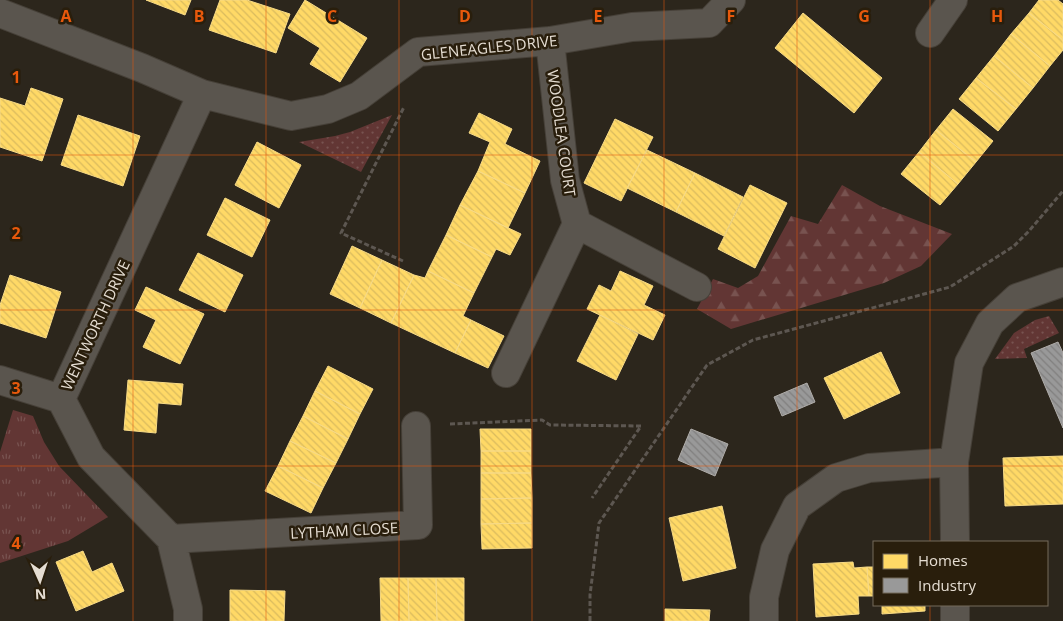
<svg xmlns="http://www.w3.org/2000/svg" width="1063" height="621" font-family="'Open Sans',sans-serif">
<defs>
<pattern id="grass-dots" width="8" height="8" patternUnits="userSpaceOnUse" patternTransform="scale(1.25)"><rect width="8" height="8" fill="#623634"/><path d="M2 2h.1M6 6h.1" fill="none" stroke="#785350" stroke-width="1.8" stroke-linecap="round"/></pattern>
<pattern id="forest-firs" width="22" height="20" patternUnits="userSpaceOnUse" patternTransform="scale(1.25)"><rect width="22" height="20" fill="#623634"/><path d="M5 1l3.5 6h-7zM16 11l3.5 6h-7z" fill="#785350"/></pattern>
<pattern id="park-tufts" width="24" height="20" patternUnits="userSpaceOnUse" patternTransform="scale(1.25)"><rect width="24" height="20" fill="#623634"/><path d="M3 7l-1-3M5 7V3M7 7l1-3M15 17l-1-3M17 17v-4M19 17l1-3" fill="none" stroke="#785350"/></pattern>
<pattern id="homes-back-hatch" width="6" height="6" patternUnits="userSpaceOnUse" patternTransform="scale(1.25)"><rect width="6" height="6" fill="#ffd966"/><path d="M-1 5l2 2M0 0l6 6M5-1l2 2" fill="none" stroke="#dabb5e"/></pattern>
<pattern id="industry-back-hatch" width="6" height="6" patternUnits="userSpaceOnUse" patternTransform="scale(1.25)"><rect width="6" height="6" fill="#999"/><path d="M-1 5l2 2M0 0l6 6M5-1l2 2" fill="none" stroke="#807f7e"/></pattern>
</defs>
<rect width="100%" height="100%" fill="#2c261c"/>
<path fill="url(#grass-dots)" d="M392,115L361,172L299,142L335,136L350,132Z
M1049,316L1059,333L1024,349L1027,358L995,359L1014,333L1035,320Z"/>
<path fill="url(#forest-firs)" d="M842,185L880,206L952,234L921,266L884,283L731,329L697,309L713,279L738,288L758,276L791,216L818,224Z"/>
<path fill="url(#park-tufts)" d="M13,410L33,416L44,442L59,466L108,517L68,541L0,563V452Z"/>
<path fill="url(#homes-back-hatch)" stroke="#f7da86" d="M146,0H191L185,15Z
M220,0H247L290,14L276,53L209,30Z
M305,0L367,38L340,82L310,64L320,48L288,28Z
M1039,0H1058L1063,4V40L1029,13Z
M803,13L882,78L854,113L775,48Z
M1029,13L1063,40V50L1050,66L1011,34Z
M1011,34L1050,66L1033,88L994,56Z
M994,56L1033,88L1016,109L976,78Z
M976,78L1016,109L998,131L959,99Z
M31,88L63,99L42,161L0,147V98L25,106Z
M953,109L993,141L976,162L936,130Z
M479,113L512,129L505,144L540,161L525,193L478,171L490,142L469,133Z
M78,115L140,136L123,186L61,165Z
M615,119L653,137L621,201L584,183Z
M936,130L976,162L958,184L919,152Z
M257,142L301,165L279,208L235,185Z
M647,150L695,173L676,212L627,188Z
M919,152L958,184L940,205L901,174Z
M478,171L525,193L508,228L460,205Z
M695,173L743,197L724,236L676,212Z
M750,185L787,203L755,268L718,249Z
M225,198L270,220L252,257L207,235Z
M460,205L521,234L510,255L496,249L492,257L446,235Z
M446,235L492,257L474,293L428,271Z
M352,246L382,260L360,308L330,294Z
M198,253L243,275L225,312L179,290Z
M382,260L414,275L391,323L360,308Z
M428,271L474,293L463,316L471,320L455,353L391,323L414,275L425,278Z
M620,271L653,286L644,305L665,315L653,340L587,309L599,285L611,291Z
M10,275L61,292L46,338L0,323V305Z
M146,287L204,314L180,364L143,347L156,320L135,310Z
M600,315L638,334L616,380L577,361Z
M471,320L504,336L488,368L455,353Z
M881,352L900,393L844,419L824,378Z
M328,366L373,389L360,414L315,391Z
M128,380L183,384L181,405L158,403L156,433L124,430Z
M315,391L360,414L348,439L303,416Z
M303,416L348,439L336,463L290,441Z
M480,429H531V451H481Z
M290,441L336,463L323,488L278,466Z
M481,451H531V473H481Z
M1063,456V504L1005,506L1003,458Z
M278,466L323,488L311,513L265,491Z
M481,473H531L532,498L481,499Z
M532,498V523L481,524V499Z
M722,506L736,568L683,581L669,518Z
M532,523V548L482,549L481,524Z
M83,551L92,572L112,563L124,591L76,611L56,562Z
M853,562L854,568L867,567L869,596H858L859,614L816,617L813,564Z
M867,567H874V596H869Z
M380,578H408L409,621H381Z
M408,578H436L437,621H409Z
M436,578H464V621H437Z
M230,590L285,591L284,621H230Z
M882,605H925V611L882,614Z
M665,609L710,610L709,621H665Z"/>
<path fill="url(#industry-back-hatch)" stroke="#b0adaa" d="M1058,342L1063,353V428L1031,353Z
M807,383L815,402L782,416L774,397Z
M691,429L728,444L715,476L678,460Z"/>
<g fill="none" stroke-linecap="round" stroke-linejoin="round">
<g stroke="#464038" stroke-width="30">
<path id="minor" d="M0,13L142,68L202,94L291,116L328,109L359,96L418,52L550,41L632,27L709,23L731,0
M930,33L953,0
M577,224L697,287
M506,373L577,224L565,180L550,41
M0,380L61,399
M171,539L418,525L416,426
M955,542L954,462L969,363L990,323L1017,298L1063,282
M955,605V621
M188,621V609L171,539L91,457L61,399L202,94
M764,621V597L775,550L797,506L836,478L869,468L954,462"/>
</g>
<path stroke="#5d5751" stroke-width="3" stroke-dasharray="5 2.5" stroke-linecap="butt" d="M403,261L341,233L404,107
M450,424L542,420L550,425L641,426L592,498
M590,621V595L599,523L707,365L753,340L950,287L1014,246L1029,231L1063,191"/>
<use href="#minor" stroke="#5a554e" stroke-width="28"/>
</g>
<path fill="none" stroke="#e8590c" stroke-width="1" stroke-opacity="0.55" d="M133,0V621M266,0V621M399,0V621M532,0V621M664,0V621M797,0V621M930,0V542M0,155H1063M0,310H1063M0,466H1063M930,605V621"/>
<g text-anchor="middle" dominant-baseline="central" stroke-width="5" stroke-linejoin="round" paint-order="stroke">
<g font-size="15" fill="#e5ddd2" stroke="#291e0c">
<text transform="translate(489 47) rotate(-6)">GLENEAGLES DRIVE</text>
<text transform="translate(562 133) rotate(82)">WOODLEA COURT</text>
<text transform="translate(95 325) rotate(-65)">WENTWORTH DRIVE</text>
<text transform="translate(344 530) rotate(-3)">LYTHAM CLOSE</text>
</g>
</g>
<g font-size="16" text-anchor="middle" font-weight="bold" fill="#e8590c" stroke="#291e0c" stroke-width="5" stroke-linejoin="round" paint-order="stroke">
<text x="66" y="22">A</text>
<text x="199" y="22">B</text>
<text x="332" y="22">C</text>
<text x="465" y="22">D</text>
<text x="598" y="22">E</text>
<text x="731" y="22">F</text>
<text x="864" y="22">G</text>
<text x="997" y="22">H</text>
<text x="16" y="83">1</text>
<text x="16" y="239">2</text>
<text x="16" y="394">3</text>
<text x="16" y="549">4</text>
</g>
<rect x="873" y="541" width="175" height="65" fill="#291e0c" stroke="#746a5b"/>
<rect x="883" y="554" width="25" height="15" fill="#ffd966" stroke="#746a5b"/>
<text x="918" y="566" font-size="15" fill="#e5ddd2">Homes</text>
<rect x="883" y="578" width="25" height="15" fill="#999999" stroke="#746a5b"/>
<text x="918" y="591" font-size="15" fill="#e5ddd2">Industry</text>
<g transform="translate(40 581) rotate(177)" stroke="#291e0c" stroke-width="4" paint-order="stroke">
<path d="M0-4L9 19L0 12L-9 19Z" fill="#e5ddd2"/>
<text y="-8" font-size="14" font-weight="bold" text-anchor="middle" fill="#e5ddd2">N</text>
</g>
</svg>
